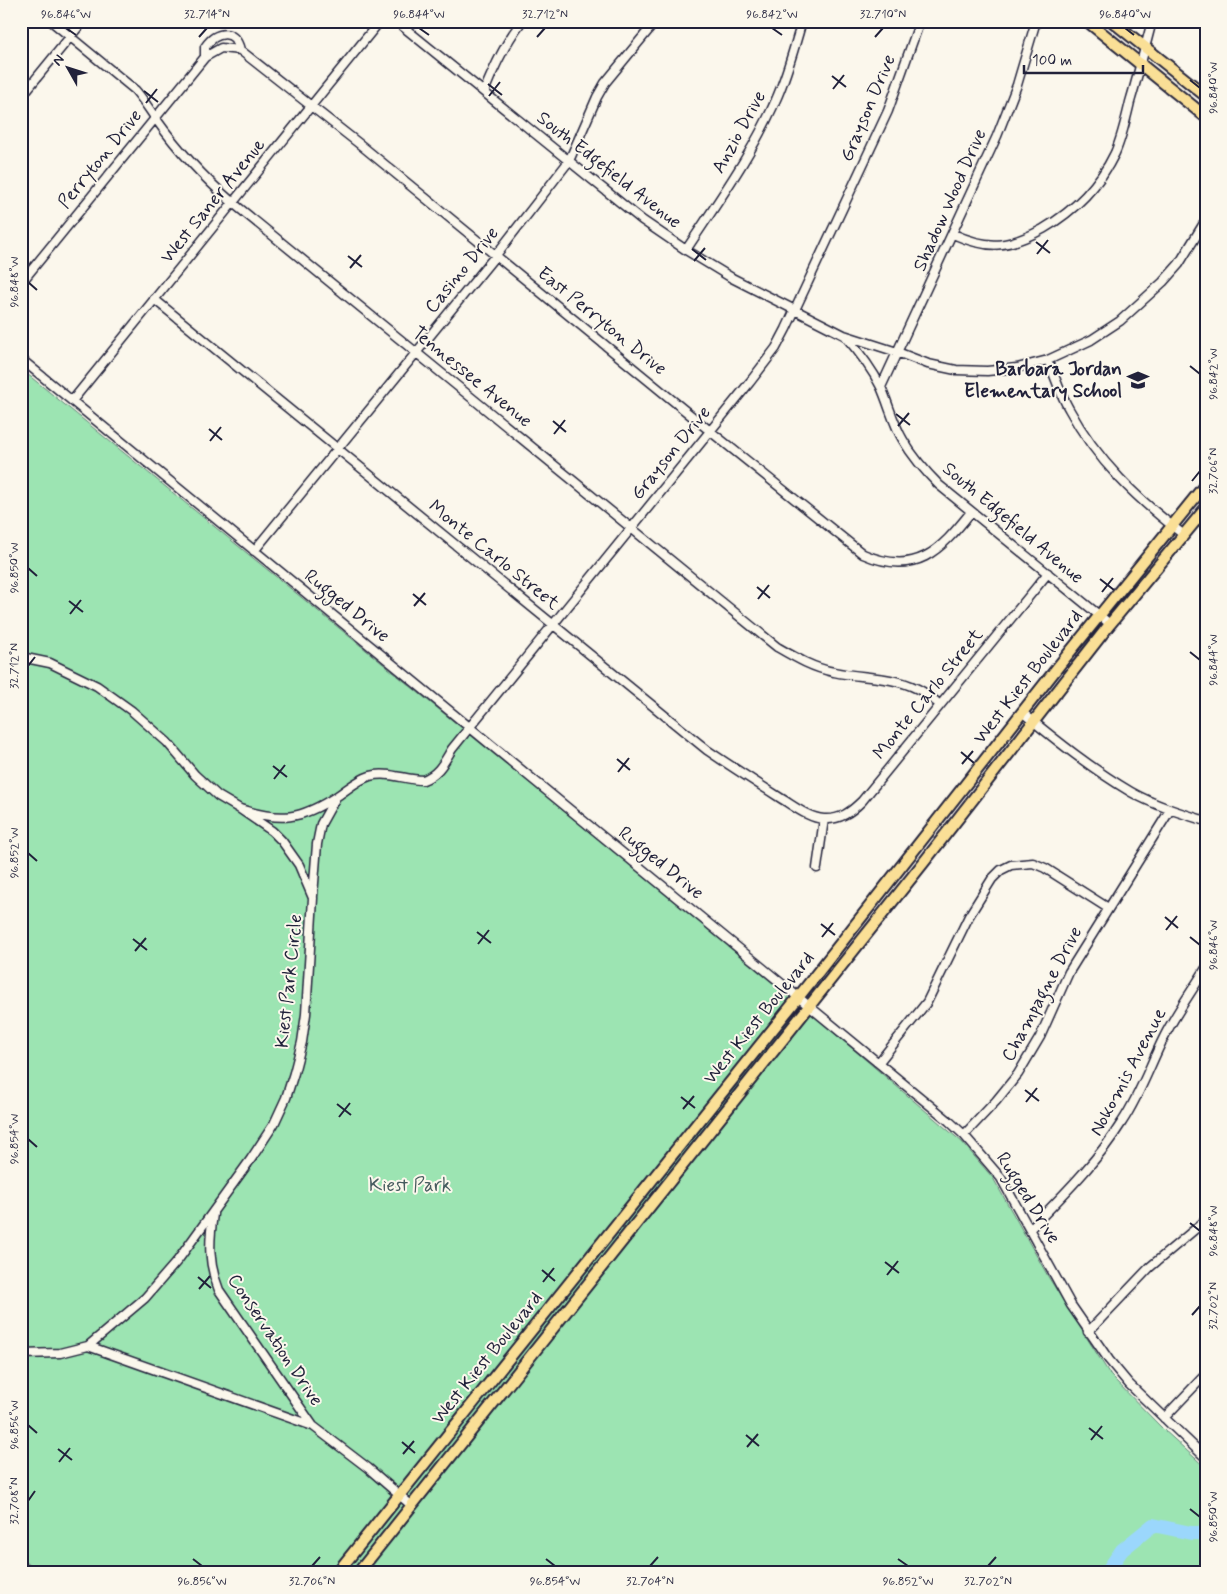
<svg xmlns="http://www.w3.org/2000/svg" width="1227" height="1594" font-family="Mynerve,sans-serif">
<rect width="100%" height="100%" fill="#fbf7ec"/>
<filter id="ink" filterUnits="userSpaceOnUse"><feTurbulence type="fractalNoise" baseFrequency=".02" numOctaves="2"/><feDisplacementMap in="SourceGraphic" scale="10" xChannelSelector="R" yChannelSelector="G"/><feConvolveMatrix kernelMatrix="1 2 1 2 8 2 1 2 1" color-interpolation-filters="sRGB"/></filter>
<g filter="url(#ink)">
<path fill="#9ce4b2" stroke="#5f8376" d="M21,369L792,997L962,1142L993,1178L1049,1278L1111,1376L1163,1429L1206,1468V1568L1174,1567L1163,1573H40L21,1558Z"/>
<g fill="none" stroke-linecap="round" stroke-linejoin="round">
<path stroke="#9bd7fc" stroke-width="14" d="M1106,1573L1122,1550L1153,1525L1191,1533H1206"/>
<g stroke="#22223b" stroke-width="11">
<path id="minor" d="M51,21L135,90C143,99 149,109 156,119C178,150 204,178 233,203L777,647C796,658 813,668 834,672C865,679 897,675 925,693C930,696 935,701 940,705
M396,21L642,220L686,250L732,278L844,335L897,352L928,364L956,370L987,371L1017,368L1048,360L1091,340L1120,321L1163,282L1179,264L1206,220
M205,57V47C216,31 235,28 240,50L362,146L710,431L863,554C916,577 940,551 971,512
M484,92C494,67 505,43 522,21
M21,97L83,21
M953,234C989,250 1008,248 1043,229C1074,211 1099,186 1115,153C1122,137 1126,119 1130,102C1138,75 1145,48 1152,21
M686,250C719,200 755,150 778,95C788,71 795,46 802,21
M21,283L205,57L221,48L240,50
M154,299L707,750C732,767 757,783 782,799C795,807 809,818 824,819C840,820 851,812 862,801L1048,573
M846,337C859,352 872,369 881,387C889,405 893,423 903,440C913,457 926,472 939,485L1110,624
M21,359L949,1121L964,1135L1001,1178L1071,1305L1109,1360L1129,1384L1206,1458
M1048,360C1055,376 1060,394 1069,409C1097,461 1137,499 1184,535
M881,387L997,136L1017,85L1036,21
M72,401L380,21
M254,551L496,255L569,161L597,97L605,83L656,21
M21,657L50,663L97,686L132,711L167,742L195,775L218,796L240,809L272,831L282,841L299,865L313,898L306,1014L302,1042L294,1073L286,1098L274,1124L251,1159L178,1260L145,1298L88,1346L60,1353L21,1354
M1023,713C1057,741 1092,769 1131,792C1154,805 1180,813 1206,821
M240,809C281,822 300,820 337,796C348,789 357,780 370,776C388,771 405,780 423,780C439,774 444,762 452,749L750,382L776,348L786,329L888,111L920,21
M817,868L824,819
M313,896L317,844L321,824L336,797
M879,1062L927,1002L969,916L992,879L1001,870L1011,865L1033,863L1045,868L1108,908
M964,1135L996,1101L1018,1074L1040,1037L1069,972L1170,810
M213,1214C209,1242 208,1263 219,1290L313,1426
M1030,1229C1063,1195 1097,1162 1122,1122C1140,1095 1150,1065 1164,1037C1176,1013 1192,991 1206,968
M1088,1332L1150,1267L1206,1220
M88,1346L313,1426L368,1468L411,1505
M1164,1418L1206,1374
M1174,1573L1206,1572"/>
</g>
<g stroke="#22223b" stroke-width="14">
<path id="major" d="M1087,21L1206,117
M1112,21L1206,96
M21,1568L27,1573
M337,1573L793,1004L1061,663L1206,484
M358,1573L924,862L1110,624L1206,508"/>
</g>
<use href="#minor" stroke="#fbf7ec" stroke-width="8"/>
<use href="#major" stroke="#fadf96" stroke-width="10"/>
</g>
</g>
<path fill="none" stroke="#22223b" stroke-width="2" d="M66,28L76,35M419,28L429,35M772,28L782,35M1125,28L1134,35M199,37L207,28M537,37L545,28M875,37L883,28M832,76L846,87M1190,80L1200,88M488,84L502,95M833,89L844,75M144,91L158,102M489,96L500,82M146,103L157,89M1036,242L1050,253M692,249L706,260M1037,254L1048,240M348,256L362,267M694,261L705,248M350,268L361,255M28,282L37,290M1190,366L1200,374M896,414L910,425M553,421L566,432M898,426L909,413M209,429L222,440M554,434L565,420M210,441L221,427M1192,481L1200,471M28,568L37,576M1100,579L1114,590M757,587L770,598M1102,592L1113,578M413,594L426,605M758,599L769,585M69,601L83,612M414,606L425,593M70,614L81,600M1190,652L1200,660M28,666L35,657M961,752L974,763M617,759L630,770M962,764L973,751M273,766L287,777M618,772L629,758M274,779L285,765M28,853L37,861M1165,917L1178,928M821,924L835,935M1166,930L1177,916M477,932L491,943M822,937L833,923M1190,937L1200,945M133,939L147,950M478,944L489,930M135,951L146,938M1025,1090L1039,1101M681,1097L695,1108M1026,1102L1037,1088M337,1104L351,1115M683,1109L694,1096M339,1117L350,1103M28,1139L37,1147M1190,1223L1200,1231M885,1262L899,1273M542,1270L555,1281M887,1275L898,1261M198,1277L211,1288M543,1282L554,1268M199,1289L210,1276M1192,1315L1200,1306M28,1425L37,1433M1089,1428L1103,1439M746,1435L759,1446M1091,1440L1102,1426M402,1442L415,1453M747,1447L758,1434M58,1449L72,1460M403,1454L414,1441M59,1462L70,1448M28,1501L35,1491M1190,1509L1200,1517M193,1559L202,1566M546,1559L555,1566M898,1559L908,1566M312,1566L320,1557M650,1566L658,1557M988,1566L996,1557"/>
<defs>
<g id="school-bare" transform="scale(1.725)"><path d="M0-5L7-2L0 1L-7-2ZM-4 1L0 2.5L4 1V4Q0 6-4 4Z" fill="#22223b" stroke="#fbf7ec" stroke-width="2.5" paint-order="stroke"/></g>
</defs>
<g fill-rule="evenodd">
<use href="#school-bare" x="1138" y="380"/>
</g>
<g text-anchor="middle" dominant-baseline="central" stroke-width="4" stroke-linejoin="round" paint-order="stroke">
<g font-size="19" fill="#22223b" stroke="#fbf7ec">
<text transform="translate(868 108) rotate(-67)">Grayson Drive</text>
<text transform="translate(739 132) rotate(-61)">Anzio Drive</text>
<text transform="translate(100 159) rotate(-51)">Perryton Drive</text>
<text transform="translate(609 170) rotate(38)">South Edgefield Avenue</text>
<text transform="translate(950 200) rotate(-66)">Shadow Wood Drive</text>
<text transform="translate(213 201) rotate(-51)">West Saner Avenue</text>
<text transform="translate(462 270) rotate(-51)">Casino Drive</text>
<text transform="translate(602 321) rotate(39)">East Perryton Drive</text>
<text transform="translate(472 377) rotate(39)">Tennessee Avenue</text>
<text transform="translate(671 453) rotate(-51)">Grayson Drive</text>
<text transform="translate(1013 523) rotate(40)">South Edgefield Avenue</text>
<text transform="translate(494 555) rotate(39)">Monte Carlo Street</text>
<text transform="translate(347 606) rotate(39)">Rugged Drive</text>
<text transform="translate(1028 677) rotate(-52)">West Kiest Boulevard</text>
<text transform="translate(928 694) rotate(-51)">Monte Carlo Street</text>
<text transform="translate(661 863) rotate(39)">Rugged Drive</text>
<text transform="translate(289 981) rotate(-84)">Kiest Park Circle</text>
<text transform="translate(1042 994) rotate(-62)">Champagne Drive</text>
<text transform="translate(759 1018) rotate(-51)">West Kiest Boulevard</text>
<text transform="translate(1128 1072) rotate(-62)">Nokomis Avenue</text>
<text transform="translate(1028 1198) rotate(58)">Rugged Drive</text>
<text transform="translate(275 1340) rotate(56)">Conservation Drive</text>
<text transform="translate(487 1358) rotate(-51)">West Kiest Boulevard</text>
</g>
<g font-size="19" font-weight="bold" fill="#22223b" stroke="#fbf7ec" text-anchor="end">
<text x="1122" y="369">Barbara Jordan<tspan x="1122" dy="22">Elementary School</tspan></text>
</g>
<g font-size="19" fill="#475c5f" stroke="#fbf7ec">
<text x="410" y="1185">Kiest Park</text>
</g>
</g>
<rect width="1227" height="1594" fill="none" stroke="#fbf7ec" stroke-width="55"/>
<g transform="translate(68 68) rotate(309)" stroke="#fbf7ec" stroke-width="4" paint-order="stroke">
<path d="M0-4L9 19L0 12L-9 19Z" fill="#22223b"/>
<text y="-8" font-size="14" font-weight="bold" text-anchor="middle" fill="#22223b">N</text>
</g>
<path d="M1024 65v8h119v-8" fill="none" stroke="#22223b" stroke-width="2.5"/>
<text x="1032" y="65" font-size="15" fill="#22223b" stroke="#fbf7ec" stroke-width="4" paint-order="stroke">100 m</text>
<rect x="28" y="28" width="1172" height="1538" fill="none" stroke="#22223b" stroke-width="2"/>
<g font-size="12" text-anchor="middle" fill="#22223b">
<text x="66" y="18">96.846°W</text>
<text x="207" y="18">32.714°N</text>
<text x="419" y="18">96.844°W</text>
<text x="545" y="18">32.712°N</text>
<text x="772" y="18">96.842°W</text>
<text x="883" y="18">32.710°N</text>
<text x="1125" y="18">96.840°W</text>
<text transform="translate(1213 88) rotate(-90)" y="4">96.840°W</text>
<text transform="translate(14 282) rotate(-90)" y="4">96.848°W</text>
<text transform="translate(1213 374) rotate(-90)" y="4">96.842°W</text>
<text transform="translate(1213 471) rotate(-90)" y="4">32.706°N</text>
<text transform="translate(14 568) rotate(-90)" y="4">96.850°W</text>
<text transform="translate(1213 660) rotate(-90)" y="4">96.844°W</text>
<text transform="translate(14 666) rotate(-90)" y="4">32.712°N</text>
<text transform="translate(14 853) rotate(-90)" y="4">96.852°W</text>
<text transform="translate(1213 945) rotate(-90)" y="4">96.846°W</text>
<text transform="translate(14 1139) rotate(-90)" y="4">96.854°W</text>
<text transform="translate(1213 1231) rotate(-90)" y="4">96.848°W</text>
<text transform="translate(1213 1306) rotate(-90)" y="4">32.702°N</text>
<text transform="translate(14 1425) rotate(-90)" y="4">96.856°W</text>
<text transform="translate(14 1501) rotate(-90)" y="4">32.708°N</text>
<text transform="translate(1213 1517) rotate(-90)" y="4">96.850°W</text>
<text x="202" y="1585">96.856°W</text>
<text x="312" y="1585">32.706°N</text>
<text x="555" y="1585">96.854°W</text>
<text x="650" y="1585">32.704°N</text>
<text x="908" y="1585">96.852°W</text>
<text x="988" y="1585">32.702°N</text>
</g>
</svg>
